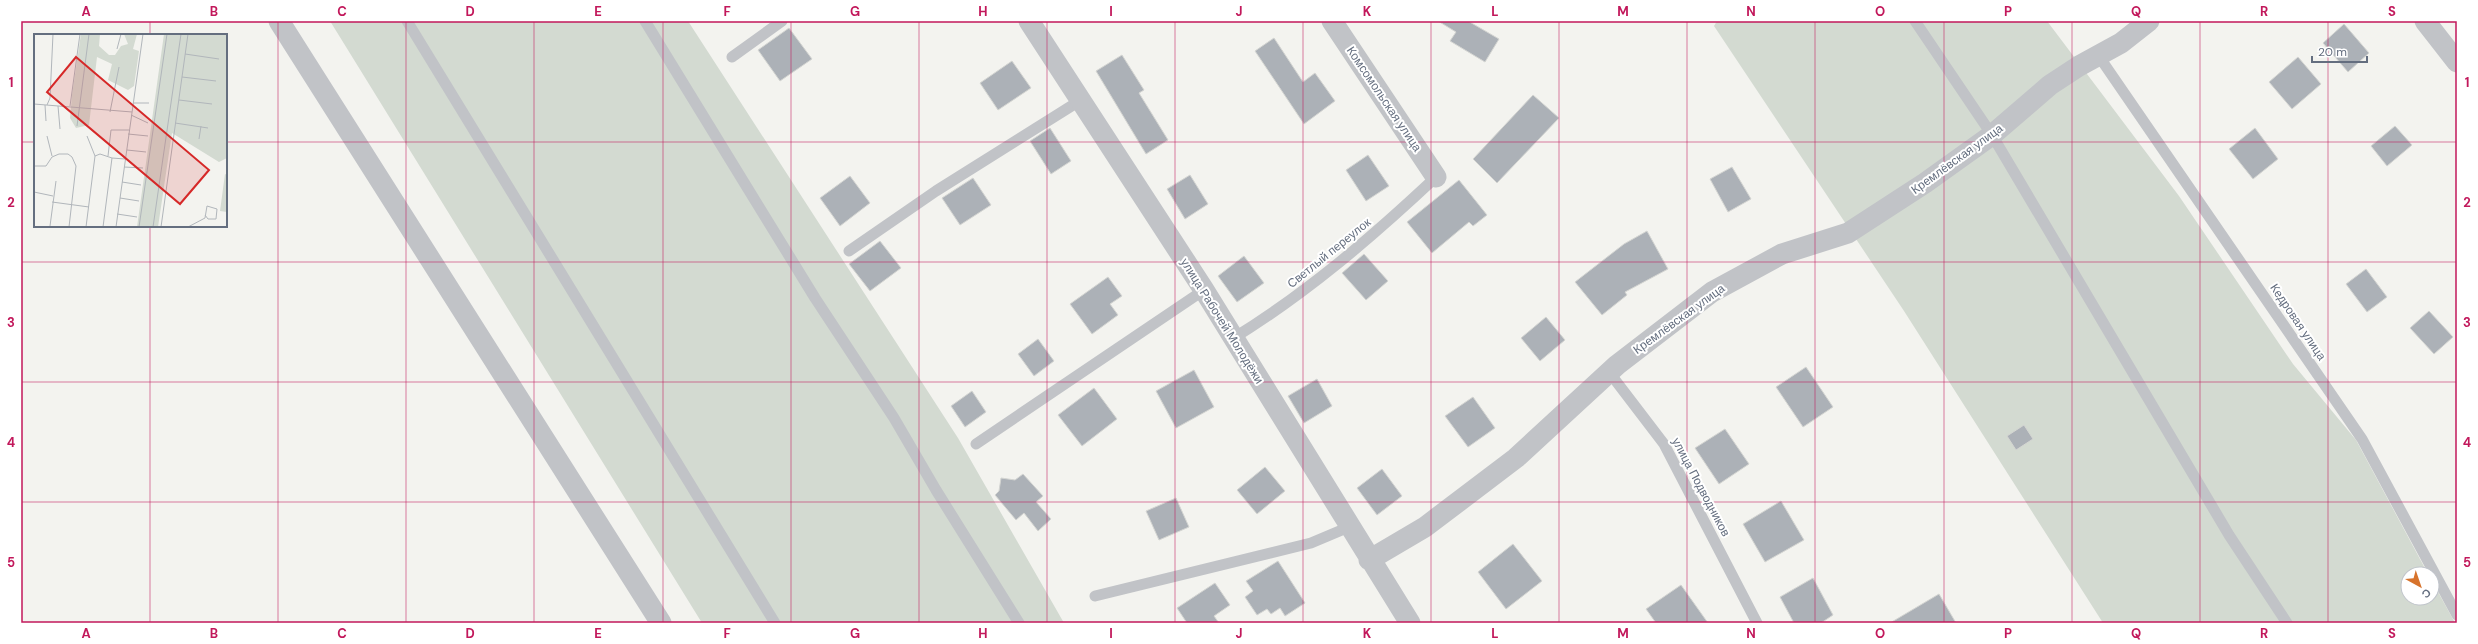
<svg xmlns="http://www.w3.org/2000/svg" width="2478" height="644" font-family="'DM Sans',sans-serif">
<rect width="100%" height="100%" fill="#f3f3ef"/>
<path fill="#d3dad1" d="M330,21H688L958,438L1064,623H702Z
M1717,21H2047L2179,196L2293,364L2356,440L2428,574H2408V598H2432V581L2455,623H2103L1904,311L1714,26Z"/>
<path fill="#acb1b7" stroke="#d4d5d2" d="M1438,21H1468L1499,39L1485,62L1450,41L1456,32Z
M2344,24L2369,53L2348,72L2323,43Z
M789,28L812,59L780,81L758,50Z
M1274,38L1303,82L1315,73L1335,101L1304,124L1255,51Z
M1122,55L1144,90L1139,93L1168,140L1146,154L1096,71Z
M2298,57L2321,84L2292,109L2269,82Z
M1012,61L1031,88L998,110L980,83Z
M1533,95L1559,118L1497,183L1473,159Z
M2395,126L2412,145L2387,166L2371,146Z
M1050,128L1071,161L1051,174L1030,141Z
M2255,128L2278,159L2253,179L2229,149Z
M1368,155L1389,186L1366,201L1346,170Z
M1732,167L1751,199L1728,212L1710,179Z
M1190,175L1208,204L1185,219L1167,189Z
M850,176L870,203L840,226L820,198Z
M973,178L991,205L960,225L942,198Z
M1459,180L1487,215L1473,226L1469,222L1432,253L1407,222Z
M1647,231L1668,269L1625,292L1627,295L1602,315L1575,282L1624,244Z
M880,241L901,268L870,291L849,264Z
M1364,254L1388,281L1366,300L1342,273Z
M1244,256L1264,283L1237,302L1218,276Z
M2366,269L2387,297L2367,312L2346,284Z
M1108,277L1122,296L1110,304L1118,315L1092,334L1070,304Z
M2429,311L2453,337L2434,354L2410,328Z
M1546,317L1565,340L1540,361L1521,338Z
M1038,339L1054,361L1034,376L1018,354Z
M1806,367L1833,407L1803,427L1776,387Z
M1194,370L1214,407L1176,428L1156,391Z
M1317,379L1332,406L1304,423L1288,396Z
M1094,388L1117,419L1082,446L1058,415Z
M972,391L986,412L965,427L951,406Z
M1473,397L1495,428L1468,447L1445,416Z
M2024,425L2033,439L2016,450L2007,436Z
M1725,429L1749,464L1719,484L1695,448Z
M1265,467L1285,491L1257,514L1237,490Z
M1382,469L1402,496L1377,515L1357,488Z
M1023,474L1043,496L1036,502L1051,519L1038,531L1024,513L1016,520L995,495L999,491L1001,478L1015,480Z
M1176,498L1189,527L1159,540L1146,511Z
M1781,501L1804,540L1765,562L1743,524Z
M1513,544L1542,581L1506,609L1478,572Z
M1278,561L1305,603L1285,616L1280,608L1271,614L1267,609L1257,615L1245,597L1253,591L1246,581Z
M1813,578L1833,615L1821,623H1794L1780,597Z
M1215,583L1230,605L1214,616L1219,623H1187L1177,608Z
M1681,585L1708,623H1656L1646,609Z
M1939,594L1956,623H1890Z"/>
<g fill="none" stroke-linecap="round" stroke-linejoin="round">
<path stroke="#c1c3c7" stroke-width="11" d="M407,21L775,623
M645,21L815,298L894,418L936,490L1019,623
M1915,21L1992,135L2229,535L2287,623
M2098,55L2362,439L2457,615
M732,57L782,21
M849,251L936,191L1081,100
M1232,339C1307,293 1372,237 1436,177
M1609,372L1664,444L1757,623
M976,444L1204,290
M1095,596L1311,543L1349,527"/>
<path stroke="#c1c3c7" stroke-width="21" d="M279,21L661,623
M1029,21L1204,290L1410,623
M1332,21L1436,177
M2425,21L2457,62
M1369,560L1425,527L1516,458L1617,365L1712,292L1782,254L1848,233L1925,183L1992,135L2050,85L2079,66L2121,43L2149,21"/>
</g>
<path fill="none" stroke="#c2185b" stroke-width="1" stroke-opacity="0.55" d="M150,21V35M278,21V623M406,21V623M534,21V623M663,21V623M791,21V623M919,21V623M1047,21V623M1175,21V623M1303,21V623M1431,21V623M1559,21V623M1687,21V623M1815,21V623M1944,21V623M2072,21V623M2200,21V623M2328,21V623M21,142H35M226,142H2457M150,226V623M21,262H2457M21,382H2457M21,502H2457"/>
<g text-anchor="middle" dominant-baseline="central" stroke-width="4" stroke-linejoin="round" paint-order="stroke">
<g font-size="12" fill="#646e7f" stroke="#fff">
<text transform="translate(1384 99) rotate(56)">Комсомольская улица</text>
<text transform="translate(1957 159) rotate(-36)">Кремлёвская улица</text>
<text transform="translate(1329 253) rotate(-39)">Светлый переулок</text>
<text transform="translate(1679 319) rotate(-36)">Кремлёвская улица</text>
<text transform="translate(1222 321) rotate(58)">улица Рабочей Молодёжи</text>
<text transform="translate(2298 322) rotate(56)">Кедровая улица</text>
<text transform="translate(1701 487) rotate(62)">улица Подводников</text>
</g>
</g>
<g transform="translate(34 34)">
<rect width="193" height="193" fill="#f3f3ef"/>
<path d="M47,0H66L65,12L75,21H81L87,12L94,10L90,0H103L99,15L105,17L100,52L94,56L74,46L78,30L63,23L55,91L42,94L36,84L38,61ZM130,0H193V124L185,128L138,99L124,193H103ZM191,140L193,141V178L186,177Z" fill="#d3dad1"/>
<path fill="none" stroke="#b1b6bb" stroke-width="1" d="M83,15L87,0M151,20L185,25M148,43L182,47M145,66L178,70M99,69H115M0,70L98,78M11,71L12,87M13,71L16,64L19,0M24,72L26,95M36,72L46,0M76,78L85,33M97,81L114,89M141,89L174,94M43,92L55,0M94,100L114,102M13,102L18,122M165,105L167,92M93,116L112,118M61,122L66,120L78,124L69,193M74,122L77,96H95M78,124L91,125M0,132H12L18,123L25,120H34L38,123L42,132L35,193M90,133L109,134M88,148L107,151M0,158L19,162M86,164L105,167M18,168L55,173M83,180L103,183M16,192L22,147M9,193H27M52,193L61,122L53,102M82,193L109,0M105,193L133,0M119,193L147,0M127,193L154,0M154,193L171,184L173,172L183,175L182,185H174L171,181"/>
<path fill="#d62828" fill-opacity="0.15" stroke="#d62828" stroke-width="2" d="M42,23L175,136L146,170L13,58Z"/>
<rect width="193" height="193" fill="none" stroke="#646e7f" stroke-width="2"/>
</g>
<rect width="2478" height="644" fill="none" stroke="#ffffff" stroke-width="44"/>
<g transform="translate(2420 586) rotate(140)"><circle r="19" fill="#ffffff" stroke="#c1c5cc"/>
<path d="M0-3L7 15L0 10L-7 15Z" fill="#d7732c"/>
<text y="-6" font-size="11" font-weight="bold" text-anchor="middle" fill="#646e7f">С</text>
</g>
<path d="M2312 56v6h55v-6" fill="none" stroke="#646e7f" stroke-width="2"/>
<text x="2318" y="56" font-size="12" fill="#646e7f" stroke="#ffffff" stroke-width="3" paint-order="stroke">20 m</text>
<rect x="22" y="22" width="2434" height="600" fill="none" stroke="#c2185b" stroke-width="1.5"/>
<g font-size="13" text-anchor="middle" font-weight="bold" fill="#c2185b">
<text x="86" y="16">A</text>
<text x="214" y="16">B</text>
<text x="342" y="16">C</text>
<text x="470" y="16">D</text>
<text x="598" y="16">E</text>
<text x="727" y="16">F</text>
<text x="855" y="16">G</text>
<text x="983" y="16">H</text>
<text x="1111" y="16">I</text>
<text x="1239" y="16">J</text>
<text x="1367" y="16">K</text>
<text x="1495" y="16">L</text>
<text x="1623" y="16">M</text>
<text x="1751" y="16">N</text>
<text x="1880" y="16">O</text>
<text x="2008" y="16">P</text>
<text x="2136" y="16">Q</text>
<text x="2264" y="16">R</text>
<text x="2392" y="16">S</text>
<text x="11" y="87">1</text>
<text x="2467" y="87">1</text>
<text x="11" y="207">2</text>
<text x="2467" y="207">2</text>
<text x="11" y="327">3</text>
<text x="2467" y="327">3</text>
<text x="11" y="447">4</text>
<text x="2467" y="447">4</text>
<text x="11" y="567">5</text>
<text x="2467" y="567">5</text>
<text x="86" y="638">A</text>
<text x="214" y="638">B</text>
<text x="342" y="638">C</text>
<text x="470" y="638">D</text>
<text x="598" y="638">E</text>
<text x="727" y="638">F</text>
<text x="855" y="638">G</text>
<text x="983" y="638">H</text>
<text x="1111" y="638">I</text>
<text x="1239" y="638">J</text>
<text x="1367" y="638">K</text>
<text x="1495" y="638">L</text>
<text x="1623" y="638">M</text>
<text x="1751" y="638">N</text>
<text x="1880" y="638">O</text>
<text x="2008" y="638">P</text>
<text x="2136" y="638">Q</text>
<text x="2264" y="638">R</text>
<text x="2392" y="638">S</text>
</g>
</svg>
